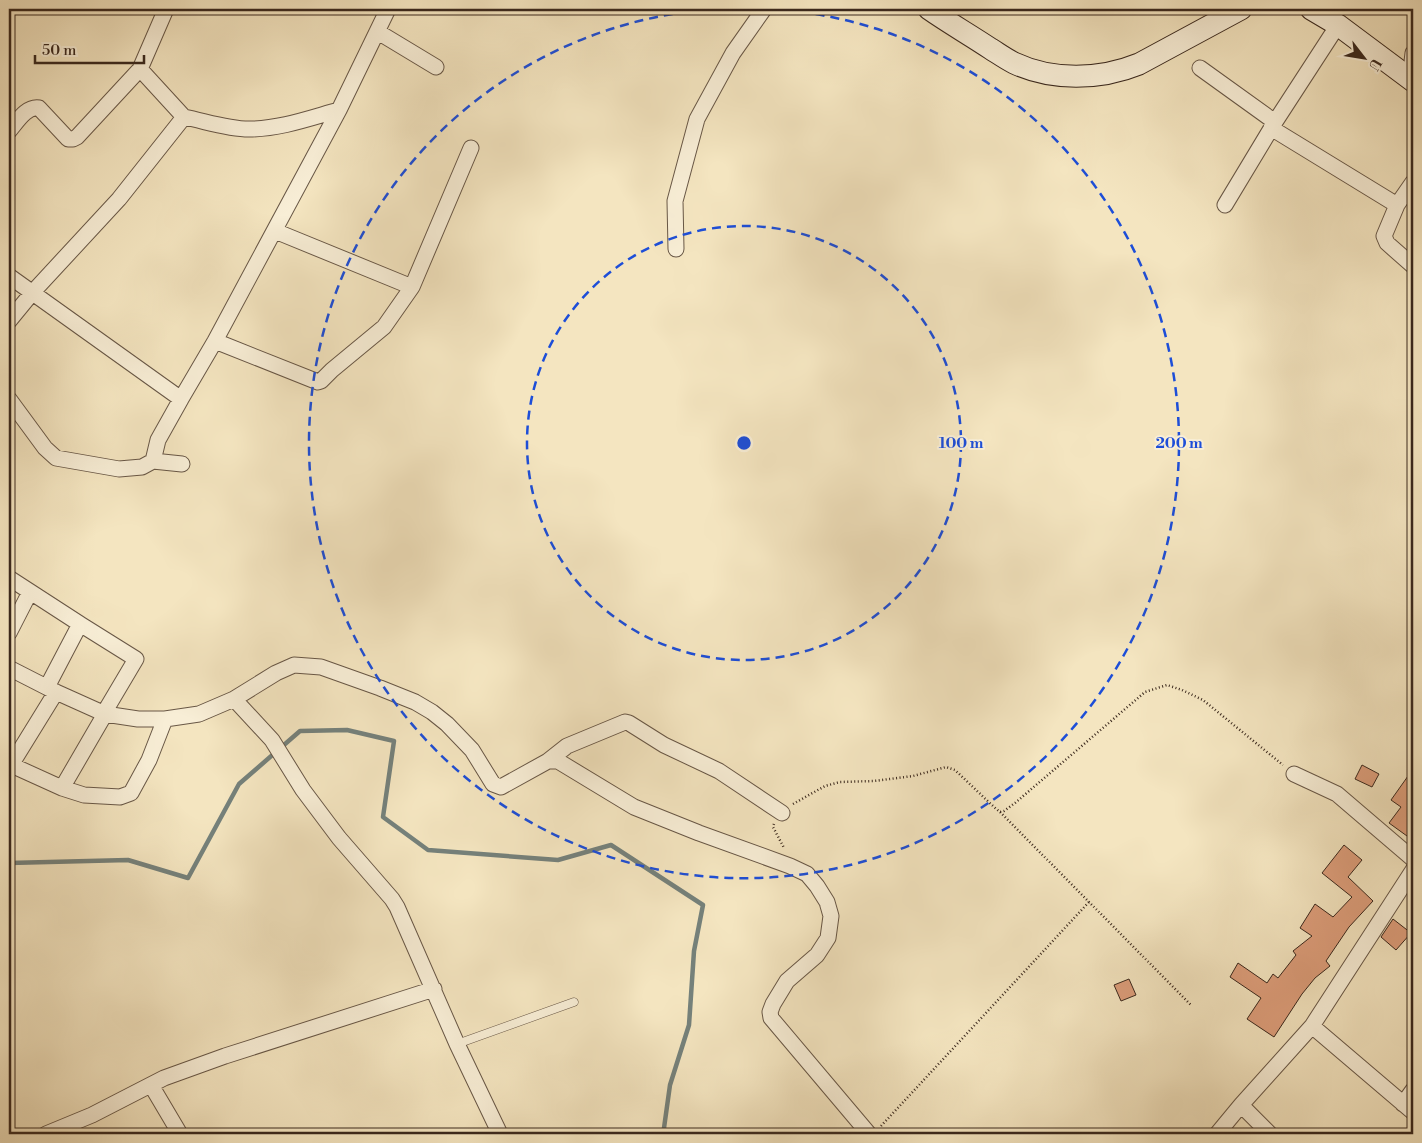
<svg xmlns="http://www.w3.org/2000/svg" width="1422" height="1143" font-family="'Libre Bodoni',serif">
<rect width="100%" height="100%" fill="#f4e5c0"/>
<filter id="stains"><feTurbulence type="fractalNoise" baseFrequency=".004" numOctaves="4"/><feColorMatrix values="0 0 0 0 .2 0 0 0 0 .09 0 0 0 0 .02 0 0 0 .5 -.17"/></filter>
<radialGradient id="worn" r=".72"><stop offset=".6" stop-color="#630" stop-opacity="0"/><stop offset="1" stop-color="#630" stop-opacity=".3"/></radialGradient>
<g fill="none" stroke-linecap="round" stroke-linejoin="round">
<path stroke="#75817b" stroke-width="4.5" d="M9,863L128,860L188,878L239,784L300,731L347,730L394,741L383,817L428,850L558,860L611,845L703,905L694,951L689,1025L670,1085L664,1128L667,1134"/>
</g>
<path fill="#dd9e7b" stroke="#3a281d" d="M1362,765L1379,774L1372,787L1355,779Z
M1413,769V827L1407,836L1389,823L1401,807L1391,800Z
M1344,845L1362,860L1348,877L1373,901L1349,927L1326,961L1330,966L1315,978L1302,994L1274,1037L1247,1019L1261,998L1230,977L1238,963L1267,983L1273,974L1278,978L1296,955L1293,951L1312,936L1300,928L1315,904L1333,917L1352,897L1322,873Z
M1393,919L1411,933L1396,950L1381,937Z
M1129,979L1136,995L1121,1001L1114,985Z"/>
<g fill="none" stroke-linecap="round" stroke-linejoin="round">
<g stroke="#685746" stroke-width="9">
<path id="lane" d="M457,1044L574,1002"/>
</g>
<g stroke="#685746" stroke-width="17">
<path id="street" d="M378,32L436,67
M1200,68L1275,122
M140,69L184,117
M1410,79L1413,53
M1271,128L1397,205
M9,131C17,122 26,106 39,108L68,139H73L77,137L140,69L166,9
M1413,182L1397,205L1384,236L1387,243L1413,266
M1225,205L1275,122L1338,25
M676,249L675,201L697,119L733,53L764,9
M9,276L181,399L215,341L339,110
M412,287L471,148
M9,321L32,293L119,199L184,117C205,121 227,129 249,129C280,129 310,118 339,110L388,9
M215,341L318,382L321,381L332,370L384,327L412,287L275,231
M9,399L45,448L56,458L119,469L142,467L153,461L158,440L181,399
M153,461L182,464
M9,578L80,624L47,687
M80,624L136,659L104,713
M9,633L30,592
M9,668L56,692L105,714L138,719H165L199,714L234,699L276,673L294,665L321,667L380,688L415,702L432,712L447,724L472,750L493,784L501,787L548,761H558L634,807L699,833L790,866L807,874L817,886L827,902L831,916L828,938L817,955L787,981L773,1004L770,1012L771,1018L869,1134
M234,699L272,740L303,790L339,838L392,899L397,907L457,1044L500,1134
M548,761L567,746L625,722L629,723L664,745L719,771L782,813
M9,764L62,788L84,795L120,797L131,793L149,760L165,719
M11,765L56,692
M1294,774L1337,794L1413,859
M62,788L105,714
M1312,1026L1413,1112
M151,1085L180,1134
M1403,1104L1413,1090
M1241,1105L1270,1134
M46,1134L92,1115L164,1078L225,1056L434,989
M1217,1134L1241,1105L1312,1026L1413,870"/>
</g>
<g stroke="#3a281d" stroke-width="23">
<path id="secondary" d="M929,9C949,23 970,35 991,49C999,54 1006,59 1014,63C1052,81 1100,80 1139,64L1241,9
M1311,9L1338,25L1413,81"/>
</g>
<path stroke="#3a281d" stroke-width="2.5" stroke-dasharray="1 2.5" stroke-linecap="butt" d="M793,804L825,786L840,782L874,781L913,776L946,767L955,770L994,807L1000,812L1004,811L1015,803L1145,692L1167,685L1182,690L1203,700L1283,765
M1000,812L1192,1006
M774,824L773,827L784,848
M881,1126L1089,902"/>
<use href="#lane" stroke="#f8eed6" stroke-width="8"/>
<use href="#street" stroke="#f8eed6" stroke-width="15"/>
<use href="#secondary" stroke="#f8eed6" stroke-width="21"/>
</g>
<g fill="none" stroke="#1d4ed8" stroke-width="2.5" stroke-dasharray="9 6">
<circle cx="744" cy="443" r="217"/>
<path d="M771 9A435 435 0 1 1 717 9"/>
</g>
<circle cx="744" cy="443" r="8" fill="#1d4ed8" stroke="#f8eed6" stroke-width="2.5"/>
<g font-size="15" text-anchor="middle" font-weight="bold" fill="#1d4ed8" stroke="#f8eed6" stroke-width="4" stroke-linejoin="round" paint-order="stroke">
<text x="961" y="448">100 m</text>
<text x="1179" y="448">200 m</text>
</g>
<rect width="1422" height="1143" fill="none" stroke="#f4e5c0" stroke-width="30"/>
<rect x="10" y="10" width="1402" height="1123" fill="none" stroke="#3a281d" stroke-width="2.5"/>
<rect x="15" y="15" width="1392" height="1113" fill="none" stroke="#3a281d"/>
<g transform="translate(1364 58) rotate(121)" stroke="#f8eed6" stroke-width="4" paint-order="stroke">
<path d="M0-4L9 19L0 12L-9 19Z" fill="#3a281d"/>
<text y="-8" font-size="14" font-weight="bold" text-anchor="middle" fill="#3a281d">U</text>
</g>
<path d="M35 55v8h109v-8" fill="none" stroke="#3a281d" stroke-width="2.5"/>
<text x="42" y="55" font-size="15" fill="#3a281d" stroke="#f8eed6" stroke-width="4" paint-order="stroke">50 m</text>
<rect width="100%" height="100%" filter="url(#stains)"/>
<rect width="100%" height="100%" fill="url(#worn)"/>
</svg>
